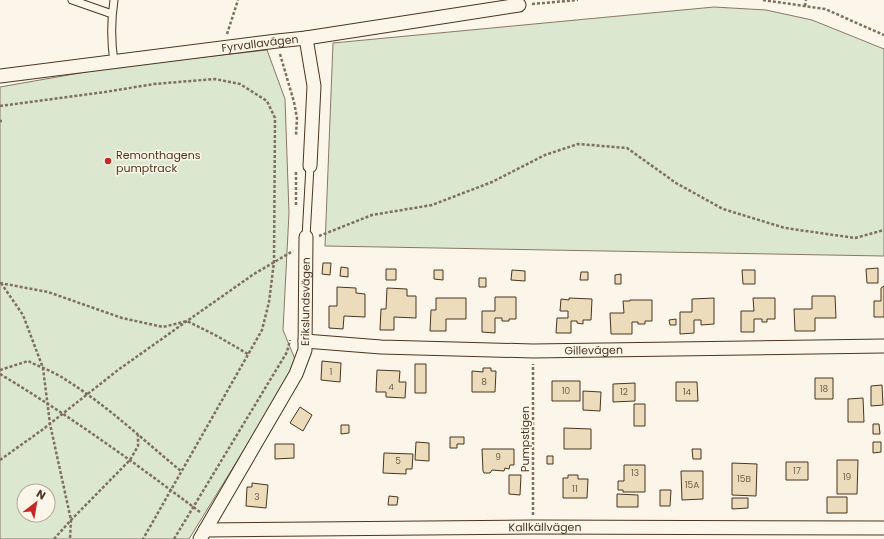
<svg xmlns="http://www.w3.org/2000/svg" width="884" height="539" font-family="Poppins,sans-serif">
<rect width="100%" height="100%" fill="#fbf6e9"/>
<path fill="#dce7d0" stroke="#887966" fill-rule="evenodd" d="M714,7L766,10L812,20L884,49V256L325,246L333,43Z
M267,50L285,99L289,213L283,330L297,364L189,539H0V87L114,67ZM24,491H48V515H24Z"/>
<path fill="#ecdcbc" stroke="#4a3520" d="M323,263H331L330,275L322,274Z
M341,267L348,268V277L340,276Z
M878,268V283H867L866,269Z
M386,269H396V280H386Z
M434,270H443V280L434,279Z
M512,270L525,271V281L511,280Z
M742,270H755V284H743Z
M581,272H588V280H580Z
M621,274V284H615V275Z
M479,278H486V287H479Z
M884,286V317H874V301H881V288Z
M337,287L356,288V293L365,294V317L344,316L343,329L329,328V306H337Z
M387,288L407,289V296H416V318L394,317V330H380L381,309H386Z
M812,296H835L836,318H815V331H795L794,309H812Z
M495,297H516V319H509V321H502V318H495V333L482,332V311H495Z
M436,298H466V319H446V331H430L431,310H436Z
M569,298L592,299L591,320H583V324L577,323V321H571V333H556L557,318H568V311H560L561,299L569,300Z
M714,298V324L701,325V320H694V333L680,334V312H692V299Z
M753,298H775V319H767V322H762V319H754V332H741V311H754Z
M630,300H652V321H645V324H638V322H632V334H611L610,313H624L623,301H630Z
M676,319V325H670L669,320Z
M322,361L341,363L340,382L321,380Z
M415,364H426V393H415Z
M483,368H491V371H496L495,392H472V371L483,372Z
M377,370L400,371L399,382H406L405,398L386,397V392H376Z
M815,378H833V399H815Z
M552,381H580V401H552Z
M676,382H697L698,401H676Z
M635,383V401L613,402V384Z
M882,385L883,405L871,406V386Z
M583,391L601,392L600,411L583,410Z
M863,398L864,422H848V399Z
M634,404H645V426H634Z
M300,407L312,415L303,431L290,423Z
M873,424H879L880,434H873Z
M341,425H349V433L341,434Z
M564,428L591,429V449H564Z
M450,437H464V444H457V448H450Z
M416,442L429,443V461L415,460Z
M873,442H881V452L873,453Z
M275,444H294V458L275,459Z
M482,449H514V465H510L509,469L505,468L504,471L492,470L490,473H484L483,471Z
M692,449H701V459H693Z
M384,453L413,454L412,469H406V474L383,473Z
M547,456H553V464H547Z
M837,460H858L857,494H837Z
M786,462H808V480H786Z
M732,463L757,464L756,496L732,495Z
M624,465H645V492H623V490H618V481H624Z
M681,471H703V499L682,500Z
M509,475H521L520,495L509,494Z
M568,475H578V479H588L587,498H563V478H568Z
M252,483L268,485L266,508L246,506L247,487H252Z
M660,490H671L670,506H660Z
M617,494L638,495V507H617Z
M389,496L398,497L397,505H388Z
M827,497H847V513H827Z
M732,498H748V508L732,509Z"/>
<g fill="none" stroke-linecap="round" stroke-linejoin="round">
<g stroke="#4a3520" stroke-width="9">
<path id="service" d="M72,0L112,14
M114,0C111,20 111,42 114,62
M306,237L310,166"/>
</g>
<g stroke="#4a3520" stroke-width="15">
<g id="minor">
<path d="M306,38L314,86L310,166"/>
<path id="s1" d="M0,76L277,41L306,38L519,5"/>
<path id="s2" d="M305,341L381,347L533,351L884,346"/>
<path id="s3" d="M205,530L533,527L884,528"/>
<path id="s4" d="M200,539L296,374L305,350L306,237"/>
</g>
</g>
<path stroke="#7f6f5c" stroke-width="2.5" stroke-dasharray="3 2" stroke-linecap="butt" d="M763,0L825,9L884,35
M532,4L578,0
M805,6L806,0
M227,34L238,0
M280,54L294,102L297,118L296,135
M0,106L105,92L154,84L215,79L240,84L267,101L275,118L274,262L269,302L262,330L143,539
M0,121H2
M296,205V170
M319,236L372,215L432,205L492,182L545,155L578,144L627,148L676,183L723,209L785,228L855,238L884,230
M0,283L48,292L122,318L163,327L187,321L217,336L248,354
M1,283L23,315L43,368L50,424L71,520L70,539
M0,370L28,361C40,367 55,372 66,380C108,406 143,440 181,471
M0,374C70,416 135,463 200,512
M0,460L42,430L118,370L187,321L254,274L293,251
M533,515V364
M54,539L71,520L130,460L138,446V435
M174,539L287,352L290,340"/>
<use href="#service" stroke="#fbf6e9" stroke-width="7"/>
<use href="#minor" stroke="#fbf6e9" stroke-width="13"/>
</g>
<circle fill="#c62828" stroke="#fbf6e9" stroke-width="1.5" cx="108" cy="161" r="4"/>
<g text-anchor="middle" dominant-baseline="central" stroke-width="3" stroke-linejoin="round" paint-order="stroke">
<g font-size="9" fill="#725f47">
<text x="331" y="372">1</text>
<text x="484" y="382">8</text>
<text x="391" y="387">4</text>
<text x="824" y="389">18</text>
<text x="566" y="391">10</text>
<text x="624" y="392">12</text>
<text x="687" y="392">14</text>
<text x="498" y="457">9</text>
<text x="398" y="461">5</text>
<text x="797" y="471">17</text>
<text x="635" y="473">13</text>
<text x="847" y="477">19</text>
<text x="744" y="479">15B</text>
<text x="692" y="485">15A</text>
<text x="575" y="489">11</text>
<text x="257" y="497">3</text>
</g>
<g font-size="11" fill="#4a3520" stroke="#fbf6e9">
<text stroke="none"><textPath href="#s1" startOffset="262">Fyrvallavägen</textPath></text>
<text stroke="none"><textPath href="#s4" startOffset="265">Erikslundsvägen</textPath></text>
<text stroke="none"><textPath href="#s2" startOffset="289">Gillevägen</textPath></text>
<text transform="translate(525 439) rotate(-90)">Pumpstigen</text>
<text stroke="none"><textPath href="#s3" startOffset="340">Kallkällvägen</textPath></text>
</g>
<g font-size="11" fill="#4a3520" stroke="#fbf6e9" text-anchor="start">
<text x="116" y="155">Remonthagens<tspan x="116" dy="13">pumptrack</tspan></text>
</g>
</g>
<g transform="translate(36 503) rotate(31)"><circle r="19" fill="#fbf6e9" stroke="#b4a999"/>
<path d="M0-3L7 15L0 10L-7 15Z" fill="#c62828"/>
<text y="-6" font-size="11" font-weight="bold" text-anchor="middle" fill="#4a3520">N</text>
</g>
</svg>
